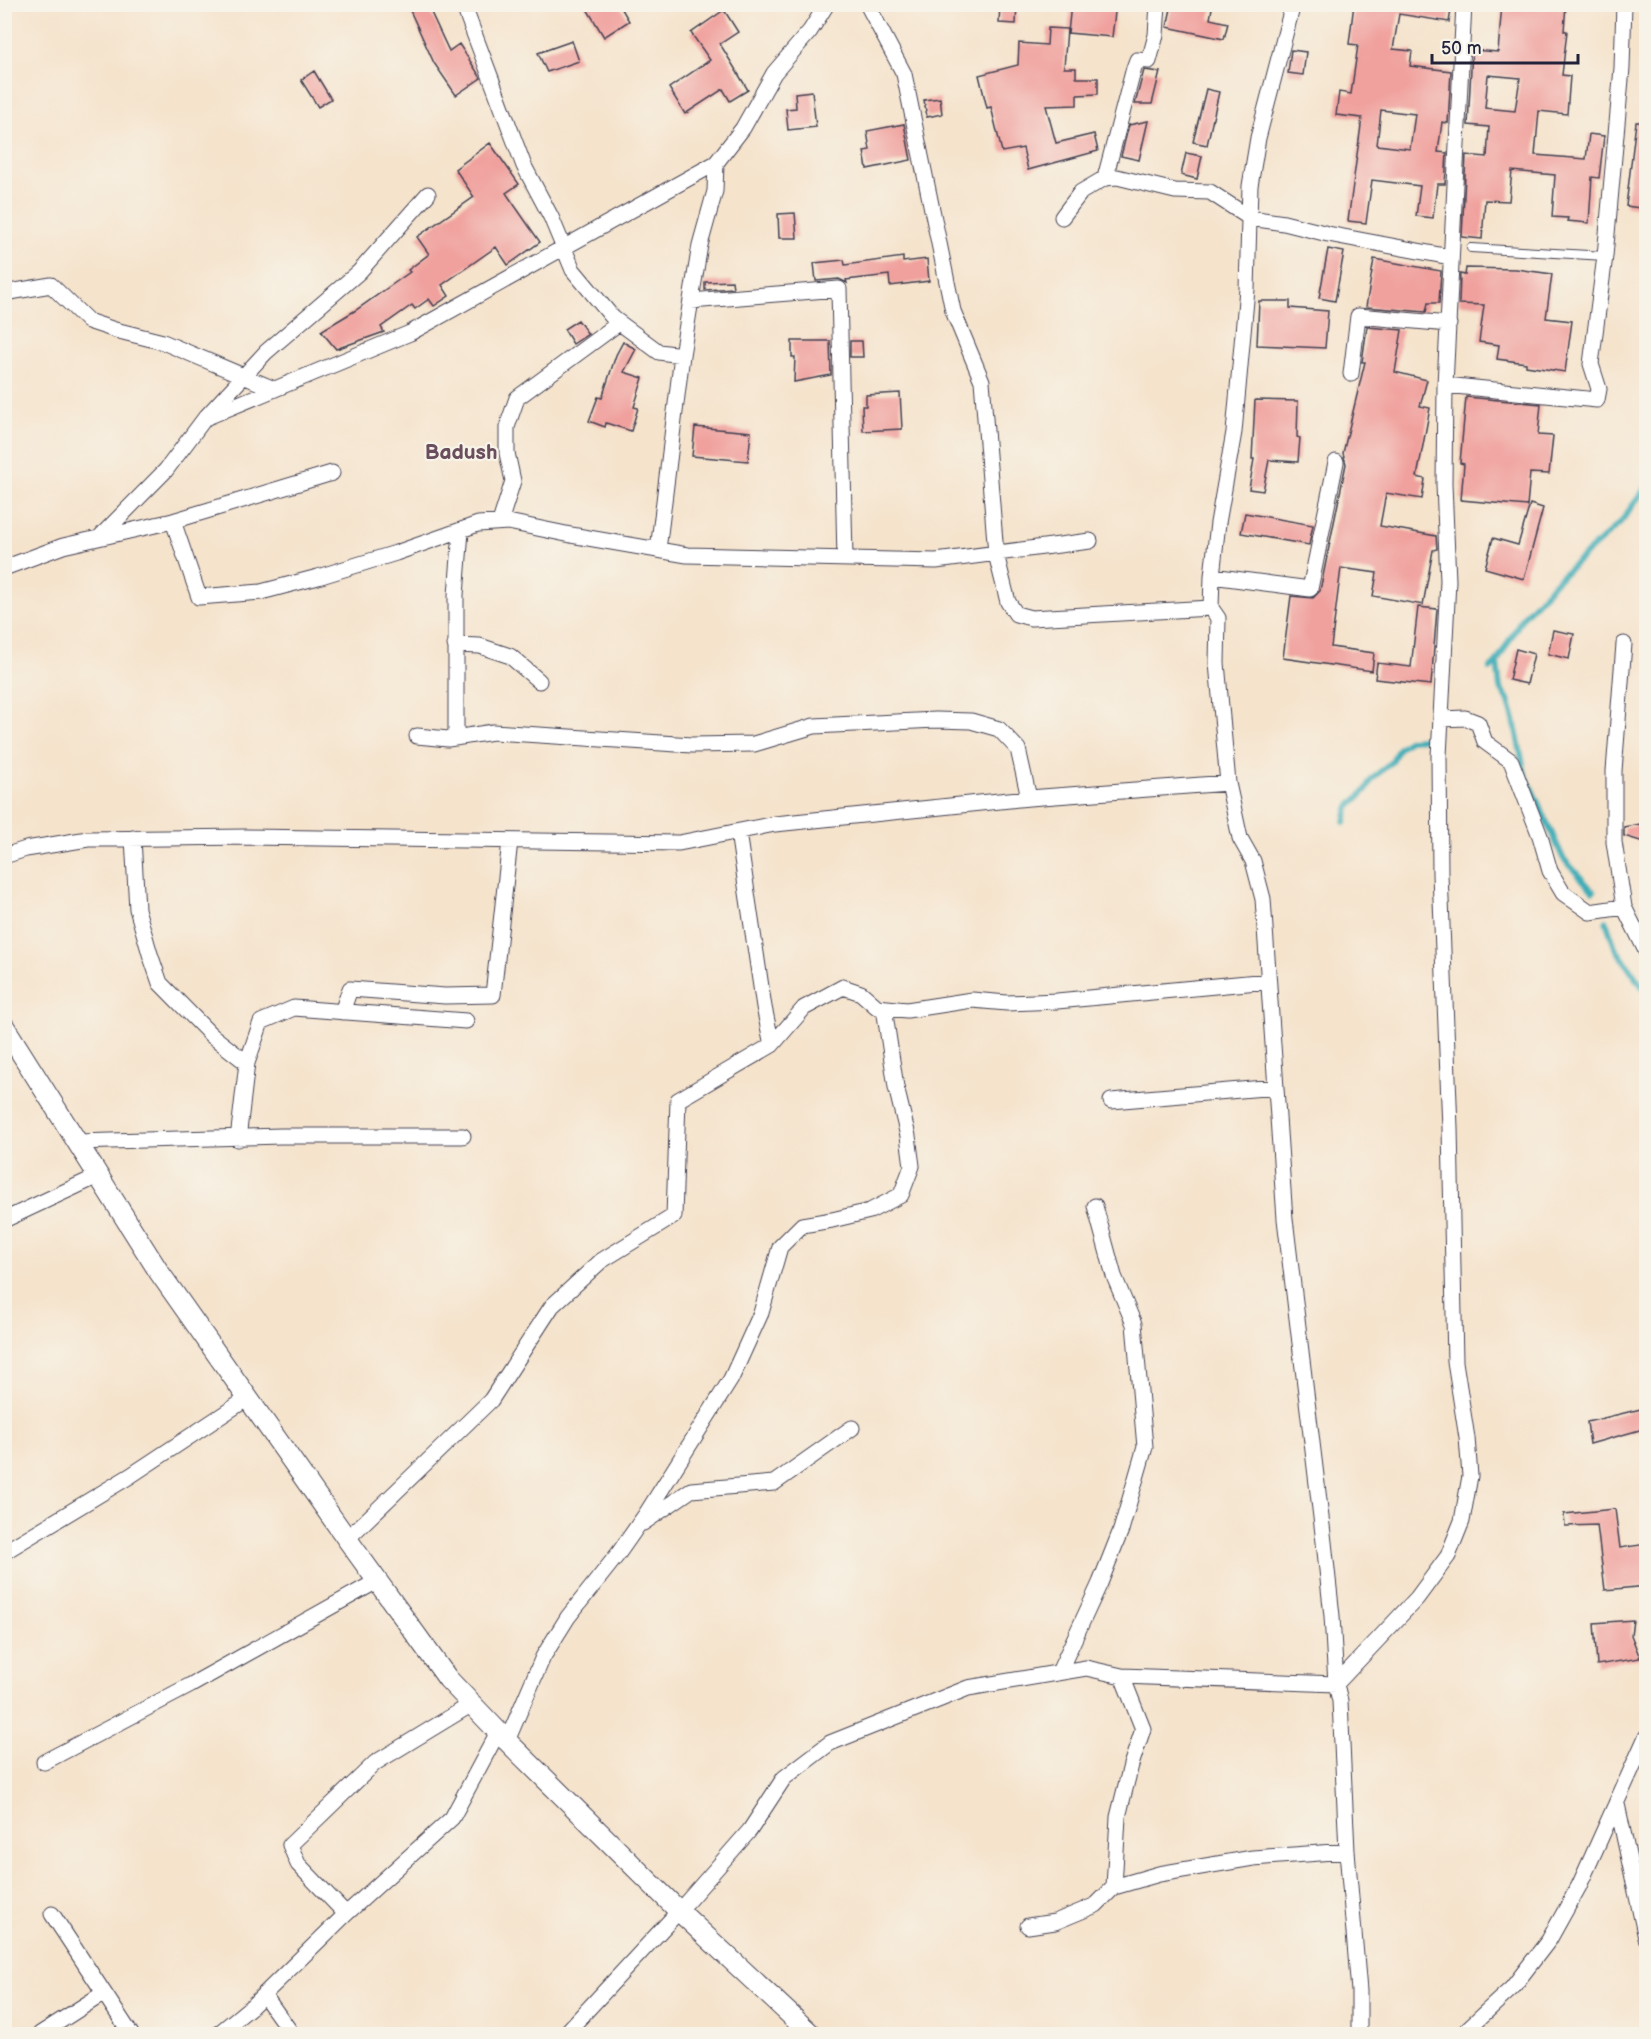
<svg xmlns="http://www.w3.org/2000/svg" width="1651" height="2039" font-family="'Balsamiq Sans',sans-serif">
<rect width="100%" height="100%" fill="#f7f3e8"/>
<filter id="ink" filterUnits="userSpaceOnUse"><feTurbulence type="fractalNoise" baseFrequency=".0167" numOctaves="2"/><feDisplacementMap in="SourceGraphic" scale="12" xChannelSelector="R" yChannelSelector="G"/><feConvolveMatrix kernelMatrix="1 2 1 2 8 2 1 2 1" color-interpolation-filters="sRGB"/></filter>
<filter id="wash" filterUnits="userSpaceOnUse"><feTurbulence type="fractalNoise" baseFrequency=".008" numOctaves="4" result="noise"/><feDisplacementMap in="SourceGraphic" scale="24" xChannelSelector="R" yChannelSelector="G"/><feGaussianBlur stdDeviation="1.35" result="paint"/><feColorMatrix in="noise" values="0 0 0 0 0 0 0 0 0 0 0 0 0 0 0 0 0 1.4 0 .05"/><feComposite in="paint" operator="in"/></filter>
<g filter="url(#wash)">
<rect width="100%" height="100%" fill="#f5e3cc"/>
<g fill="none" stroke-linecap="round" stroke-linejoin="round">
<path stroke="#3cadb8" stroke-width="6" d="M1497,662L1500,688L1508,699L1514,720L1525,774L1563,858L1593,891
M1490,669L1497,662L1522,618L1558,579L1620,523L1646,487
M1345,822L1348,808L1366,790L1372,779L1392,761L1399,748L1409,740L1422,739L1435,733
M1606,921L1615,947L1646,992"/>
</g>
<g id="blocks">
<path fill="#f0a09d" fill-rule="evenodd" d="M407,4H427L449,51L459,44L481,78L456,95L434,63Z
M584,4H619L629,21L604,37Z
M1000,4H1017L1016,24L999,23Z
M1071,4H1116L1112,37L1068,33Z
M1172,4H1195L1212,8L1210,19L1228,23L1224,39L1167,27Z
M1354,4H1452L1449,22L1399,14L1393,49L1412,51L1410,66L1451,71L1448,123L1442,122L1438,152L1447,153L1445,184H1437L1433,218L1416,216L1420,186L1372,180L1366,223L1348,221L1362,118L1336,115L1339,92L1351,94L1358,45L1349,44ZM1381,110L1415,114L1410,149L1377,145Z
M1502,4H1566L1564,31H1567L1562,75L1570,76L1567,114L1539,111L1535,155L1586,159L1589,134L1604,136L1599,178L1592,177L1589,223L1567,221L1568,218L1552,217L1555,175L1512,171L1509,201L1485,200L1482,239L1462,237L1466,155L1487,157L1489,127L1468,125L1472,50L1498,52ZM1488,75L1520,78L1515,111L1485,108Z
M724,10L738,32L720,44L748,90L730,101L723,89L685,114L669,88L710,60L691,33Z
M1048,28L1067,29L1064,68H1076V78H1098V94L1077,95V105L1046,106L1056,143L1094,134L1098,151L1028,170L1023,148L1002,152L991,107L987,108L979,75L1018,65L1019,43L1047,45Z
M572,41L579,61L547,72L538,53Z
M1291,50L1306,52L1303,75L1288,73Z
M1144,70L1160,72L1152,104H1135Z
M314,71L331,99L318,107L301,80Z
M1206,89L1219,92L1207,145L1193,142Z
M812,91L816,127L788,130L786,109L796,108L795,93Z
M940,98L942,114L927,117L924,100Z
M1148,121L1139,160L1121,156L1129,125Z
M1636,122H1647V209L1626,206Z
M904,124L911,160L867,169L864,151L870,150L867,131Z
M490,143L519,184L506,193L540,242L508,265L496,247L442,285L449,296L434,306L429,299L415,309L412,305L381,327L384,332L336,349L321,331L356,310L410,272L408,270L429,254L417,237L474,197L455,169Z
M1186,153L1202,156L1197,179L1181,175Z
M795,213L797,238H779L778,214Z
M1328,249L1344,252L1335,301L1319,298Z
M903,257V262L927,259L929,281L890,286L889,275L846,280L847,283L839,279L816,281L814,263L844,260L845,265Z
M1374,259L1441,271L1439,303H1428L1426,312L1366,307Z
M1466,268L1516,269L1552,274L1546,318L1572,321L1565,372L1526,366V363L1497,359L1499,345L1479,342L1484,305L1459,304L1460,274L1465,275Z
M732,281L733,288L705,290V282Z
M1259,301H1290V308L1328,311L1325,348L1257,345Z
M578,320L588,334L573,344L564,329Z
M1367,327L1402,330L1395,372L1427,380L1420,406L1430,408L1417,477L1425,479L1422,499L1386,493L1380,526L1436,536L1437,549L1433,550L1423,605L1373,596L1377,573L1341,568L1331,647L1374,653L1372,671L1283,658L1291,596L1313,598L1320,591L1346,464L1343,453L1365,362H1362Z
M792,341H830L831,375L794,382L795,357H792Z
M850,341H862L863,357H850Z
M623,342L636,349L624,372L643,378L634,407L638,408L631,431L606,423L605,427L589,421L598,397L602,398L616,355Z
M900,393L902,429L863,431L862,406H866V395Z
M1466,397L1541,404L1538,435L1553,436L1549,474L1530,473L1527,506L1461,500L1464,464L1460,463Z
M1255,400L1298,401L1297,437L1300,438L1298,462L1269,460L1263,491L1249,489L1254,459H1252Z
M695,427L751,432L748,461L692,456Z
M1530,504L1543,508L1524,579L1485,568L1493,538L1518,545Z
M1245,513L1313,525L1309,545L1241,533Z
M1418,607L1437,609L1431,685L1375,679L1377,663L1411,667Z
M1553,630L1574,634L1569,659L1548,654Z
M1516,649L1534,654L1527,684L1509,680Z
M1647,823V843L1624,836V827Z
M1645,1408L1647,1428L1590,1444L1587,1422Z
M1615,1509L1620,1548L1647,1544V1586L1605,1590L1597,1525L1565,1526L1564,1514Z
M1633,1620L1631,1635L1640,1658L1597,1665L1594,1623Z"/>
</g>
</g>
<g filter="url(#ink)">
<use href="#blocks" fill-opacity="0" stroke="#423f51" stroke-width="1.5"/>
<g fill="none" stroke-linecap="round" stroke-linejoin="round">
<g stroke="#423f51" stroke-width="10">
<path id="service" d="M1471,248L1605,256"/>
</g>
<g stroke="#423f51" stroke-width="17">
<path id="minor" d="M463,4L524,166L551,217L573,270L613,318L659,352L682,355
M867,4L904,74L953,311L982,381L996,554L1008,602L1016,614L1031,618L1211,608
M1293,4L1258,138L1250,186L1247,289L1234,432L1218,523L1212,576L1211,608L1218,618L1217,663L1228,783L1240,838L1253,861L1263,899L1285,1219L1324,1542L1332,1616L1336,1684L1340,1701L1347,1851L1359,1991V2034
M1105,178L1134,68L1137,60L1149,61L1156,35L1158,4
M1062,217L1081,192L1105,178L1117,177L1175,191L1210,192L1250,218L1284,223L1328,234L1450,257
M4,293L51,285L88,321L115,330L163,342L274,389
M691,301L839,289L845,559
M1351,374L1358,316L1449,324
M1445,385L1597,400L1599,389L1591,364L1605,256L1622,68L1624,4
M205,418L410,333L716,163L743,128L774,73L810,31L827,4
M173,521L199,597L261,592L318,577L396,553L478,524L508,522L571,535L687,555L936,561L1090,541
M500,522L513,481L507,453V427L517,398L619,323
M100,537L166,470L205,418L266,352L359,272L428,194
M658,550L682,355L700,245L715,191L716,163
M4,568L63,546L173,521L332,473
M1212,576L1310,589L1336,462
M1624,644L1614,771V842L1624,907L1646,951
M455,645L480,646L510,656L539,681
M1442,719L1465,718L1478,723L1485,742L1511,761L1540,836L1550,871L1563,893L1590,912L1624,907
M417,736L448,739L493,732L692,745L754,744L814,726L936,720L971,721L999,729L1018,749L1029,798
M456,738V595L461,531
M738,832L764,1007L772,1045
M133,838L137,909L150,954L160,983L211,1035L247,1063
M4,856L26,849L88,839L246,837L679,843L775,824L1029,798L1228,783
M342,1012L350,989L445,996L493,995L510,841
M1111,1101L1276,1087
M238,1139L247,1063L261,1022L294,1008L466,1021
M77,1142L281,1136H463
M4,1220L98,1176
M643,1523L691,1490L774,1483L852,1428
M347,1539L491,1400L552,1306L601,1261L674,1216L678,1100L772,1045L804,1008L843,987L861,993L877,1007L907,1010L972,1000L1007,1003L1057,1001L1268,981
M4,1552L130,1476L248,1398
M1059,1672L1100,1583L1121,1530L1145,1447L1134,1324L1114,1276L1095,1206
M507,1741L543,1657L568,1617L618,1554L646,1514L731,1379L761,1313L780,1247L802,1225L832,1220L870,1211L901,1195L912,1166L908,1136L896,1087L884,1008
M44,1762L191,1685L377,1581
M1617,1804L1646,1938
M1114,1887L1118,1817L1131,1765L1143,1729L1122,1676
M52,1914L131,2034
M346,1914L298,1864L290,1845L375,1763L472,1704
M1028,1926L1055,1922L1096,1905L1114,1887L1159,1874L1253,1858L1347,1851
M264,1995L292,2034
M40,2034L104,1993
M218,2034L252,2006L346,1914L452,1818L498,1732
M565,2034L679,1911L750,1830L784,1778L830,1743L968,1688L1086,1668L1122,1676L1336,1684L1417,1598L1448,1556L1462,1521L1470,1476L1467,1438L1455,1362L1450,1128L1440,874L1439,756L1448,581L1444,484L1445,385L1464,4
M1462,2034L1512,1988L1549,1940L1579,1886L1646,1737"/>
</g>
<g stroke="#423f51" stroke-width="22">
<path id="tertiary" d="M4,1026L159,1272L347,1539L448,1679L507,1741L679,1911L811,2034"/>
</g>
<use href="#service" stroke="#fff" stroke-width="8"/>
<use href="#minor" stroke="#fff" stroke-width="15"/>
<use href="#tertiary" stroke="#fff" stroke-width="20"/>
</g>
</g>
<g text-anchor="middle" dominant-baseline="central" stroke-width="4.5" stroke-linejoin="round" paint-order="stroke">
<g font-size="21" font-weight="bold" fill="#6a4e5d" stroke="#f7f3e8">
<text x="461" y="452">Badush</text>
</g>
</g>
<rect width="1651" height="2039" fill="none" stroke="#f7f3e8" stroke-width="24"/>
<path d="M1432 54v9h146v-9" fill="none" stroke="#22223b" stroke-width="3"/>
<text x="1441" y="54" font-size="18" fill="#22223b" stroke="#f7f3e8" stroke-width="4.5" paint-order="stroke">50 m</text>
</svg>
